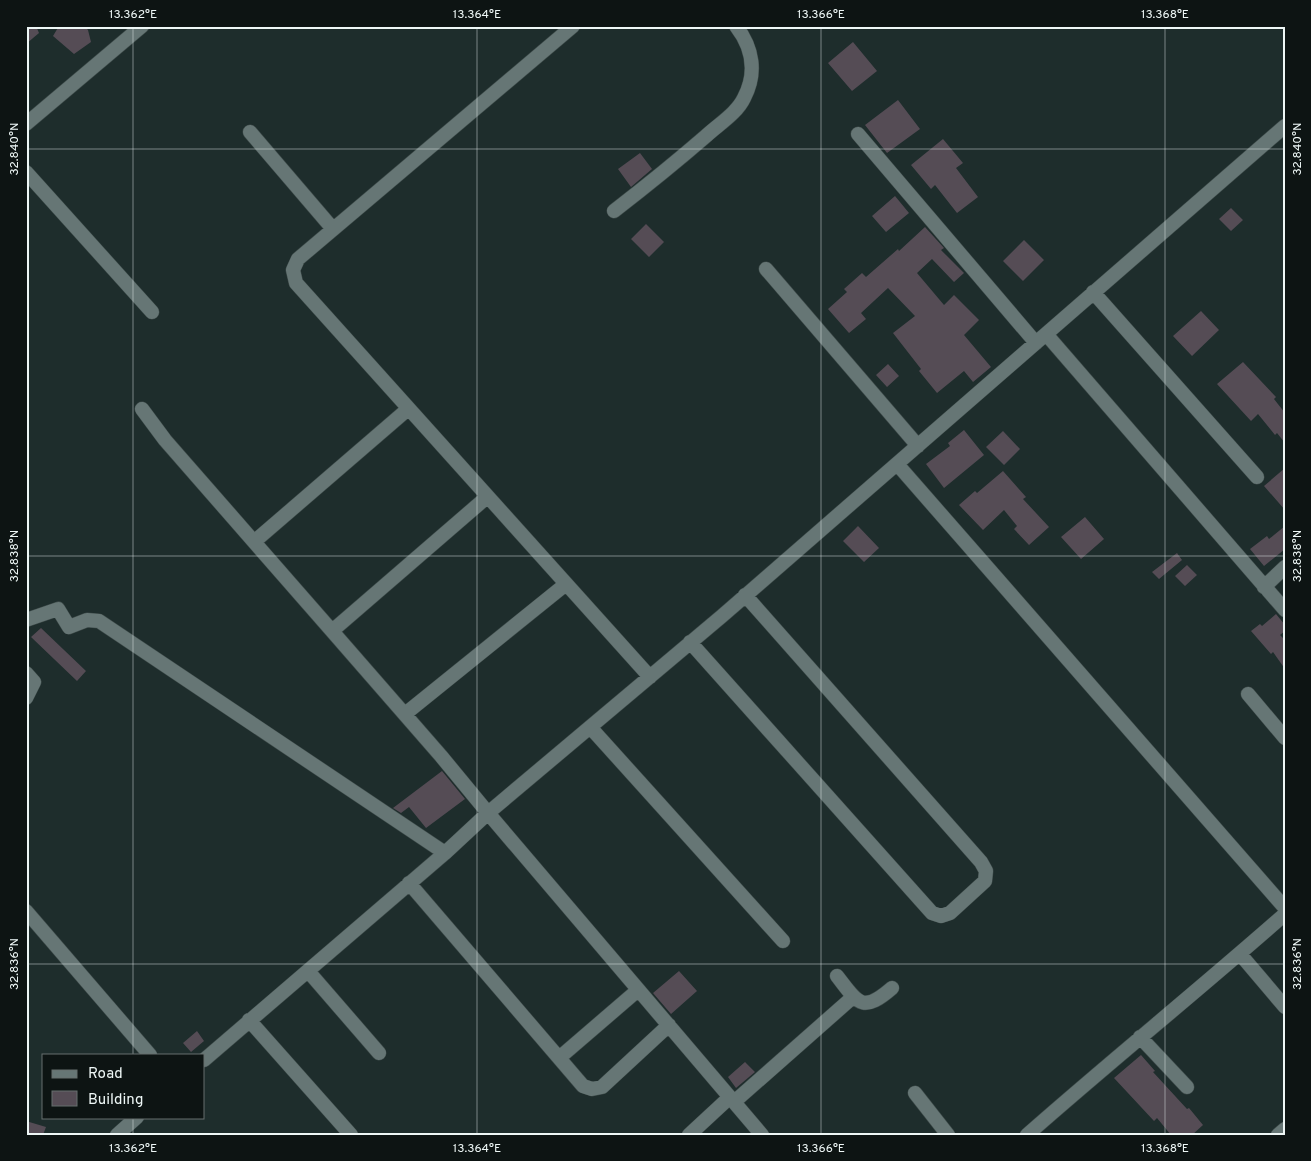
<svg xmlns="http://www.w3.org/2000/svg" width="1311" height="1161" font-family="Overpass,sans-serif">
<rect width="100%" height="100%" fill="#1e2d2c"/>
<path fill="#554c55" d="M26,26H36L39,33L26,44Z
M59,26H84L88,30L91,42L74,54L53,36Z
M853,42L877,71L852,91L828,63Z
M898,100L920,129L887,153L865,125Z
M943,139L963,163L956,168L978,197L957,213L935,185L931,189L911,165Z
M640,153L652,169L631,187L618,169Z
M895,196L909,213L886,232L872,216Z
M1231,208L1243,220L1231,231L1219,219Z
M646,224L664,242L649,257L631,239Z
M925,227L944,248L941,250L964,273L954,282L932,259L917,273L944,305L954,295L979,320L964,335L991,367L973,382L964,371L937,393L919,371L921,369L893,333L915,316L888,288L861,313L866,319L849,333L828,309L847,292L844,289L862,273L866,277L898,249L899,251Z
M1024,240L1044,260L1023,281L1003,261Z
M1201,311L1219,330L1192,356L1173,336Z
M1243,362L1276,397L1274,399L1285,413V443L1277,433L1275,435L1258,414L1251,421L1217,384Z
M888,364L899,376L887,387L876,375Z
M964,430L984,455L944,488L926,464L950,446L948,443Z
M1003,431L1020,449L1004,465L986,447Z
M1285,468V510L1264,486Z
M1003,471L1026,497L1023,499L1049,527L1029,545L1014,529L1017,526L1004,510L983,530L959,505L975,491L977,493Z
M1085,517L1104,539L1081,559L1061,537Z
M858,526L879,548L864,562L843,541Z
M1285,526V549L1264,566L1250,549L1267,536L1269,539Z
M1177,553L1182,560L1159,579L1152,572Z
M1187,565L1197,575L1185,586L1175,576Z
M1276,614L1285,625V631L1280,635L1285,640V669L1273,652L1271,654L1251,631L1260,624L1262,626Z
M41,628L86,671L77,681L31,637Z
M442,771L465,799L426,828L409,807L401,813L393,808Z
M679,971L697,991L671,1014L653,993Z
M197,1031L204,1041L191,1052L183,1043Z
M1141,1055L1155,1071L1153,1072L1187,1109L1189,1108L1203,1125L1192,1135H1171L1157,1118L1154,1121L1114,1078Z
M745,1062L755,1072L736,1088L728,1077Z
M26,1121L46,1127L43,1135H26Z"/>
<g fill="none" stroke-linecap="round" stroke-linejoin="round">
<g stroke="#3e4b4a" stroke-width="15">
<path id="street" d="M573,26L298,259L293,270L296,283L650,677
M26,124L142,26
M250,132L333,229
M858,134L1036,343
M26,172L152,312
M614,211C645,187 676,162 706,136C719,124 737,113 744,98C757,73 753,48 736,26
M766,269L918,446
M1093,292L1257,477
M1046,334L1285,610
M142,409L165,440L332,631L487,497
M897,464L1285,908
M255,541L408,409
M1264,587L1285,567
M26,620L58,609L69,627L87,620L99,621L445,853
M332,631L441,756L488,813L762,1135
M690,642L932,913L941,916L950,913L985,881L986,871L981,862L745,595
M26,673L34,682L26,698
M1248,694L1285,738
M405,714L566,584
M590,727L783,941
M409,883L583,1086L592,1089L602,1087L669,1025
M26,911L150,1055
M1240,954L1285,1007
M308,971L379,1053
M837,976C858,1003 862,1014 892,988
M249,1020L351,1135
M1140,1037L1187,1087
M559,1058L638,990
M204,1060L445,853L488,813L722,616L1285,126
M915,1093L948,1135
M734,1102L853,997
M117,1135L137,1117
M689,1135L730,1097
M1027,1135C1112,1060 1200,989 1285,914
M1278,1135L1285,1129"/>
</g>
<use href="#street" stroke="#667675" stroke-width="14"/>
</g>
<path fill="none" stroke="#eef7f6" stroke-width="1" stroke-opacity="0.45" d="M133,26V1055M477,26V1135M821,26V1135M1165,26V1135M26,149H1285M26,556H1285M26,964H1285M133,1117V1135"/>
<rect width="1311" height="1161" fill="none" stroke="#0d1413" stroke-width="55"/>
<rect x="42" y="1054" width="162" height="65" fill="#0d1413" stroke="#676f6e"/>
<rect x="52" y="1070" width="25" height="8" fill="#667675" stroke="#676f6e"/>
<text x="88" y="1078" font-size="15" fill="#eef7f6">Road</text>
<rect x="52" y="1091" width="25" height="15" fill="#554c55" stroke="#676f6e"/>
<text x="88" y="1104" font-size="15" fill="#eef7f6">Building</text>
<rect x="28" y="28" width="1256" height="1106" fill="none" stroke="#eef7f6" stroke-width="2"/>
<g font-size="12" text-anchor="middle" fill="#eef7f6">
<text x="133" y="18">13.362°E</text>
<text x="477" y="18">13.364°E</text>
<text x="821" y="18">13.366°E</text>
<text x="1165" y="18">13.368°E</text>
<text transform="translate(14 149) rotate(-90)" y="4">32.840°N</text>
<text transform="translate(1297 149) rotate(-90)" y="4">32.840°N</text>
<text transform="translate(14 556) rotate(-90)" y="4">32.838°N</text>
<text transform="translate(1297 556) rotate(-90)" y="4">32.838°N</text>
<text transform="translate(14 964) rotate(-90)" y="4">32.836°N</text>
<text transform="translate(1297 964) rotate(-90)" y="4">32.836°N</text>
<text x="133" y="1152">13.362°E</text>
<text x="477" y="1152">13.364°E</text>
<text x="821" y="1152">13.366°E</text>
<text x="1165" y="1152">13.368°E</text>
</g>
</svg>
